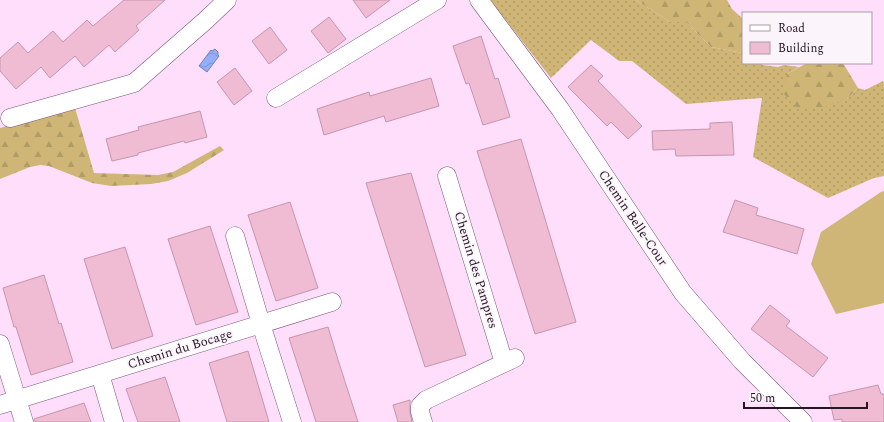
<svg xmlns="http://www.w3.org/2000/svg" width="884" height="422" font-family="Spectral,serif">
<defs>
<pattern id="grass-dots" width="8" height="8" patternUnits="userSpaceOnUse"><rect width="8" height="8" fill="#cfb676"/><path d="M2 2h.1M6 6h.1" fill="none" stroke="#b29c66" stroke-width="1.8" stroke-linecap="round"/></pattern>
<pattern id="forest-firs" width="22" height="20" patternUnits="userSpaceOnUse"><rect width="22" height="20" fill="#cfb676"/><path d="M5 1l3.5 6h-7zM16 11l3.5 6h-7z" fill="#b29c66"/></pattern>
<pattern id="water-waves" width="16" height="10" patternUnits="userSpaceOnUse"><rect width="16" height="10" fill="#94aefa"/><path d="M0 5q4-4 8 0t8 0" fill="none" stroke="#7f95d6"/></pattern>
</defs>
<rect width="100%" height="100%" fill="#ffdefc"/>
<path fill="url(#grass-dots)" d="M490,0H636L670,22H686L711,47L743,53V63H760L763,65L778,67L784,65L799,67L787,74L847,99L858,88L865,90L883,81L884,84V176L874,178L828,198L753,157L762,98L686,104L632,61H619L591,40L551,78Z"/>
<path fill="url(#forest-firs)" d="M636,0H727L732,9L743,19V53L711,47L686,22H670Z
M807,63H843L858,88L847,99L822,108L798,109L783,93L787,74Z
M75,108L94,173L158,175L173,172L220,146L224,150L187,173L168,181L151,184L111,186L92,183L49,166L40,165L30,167L0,179V128Z"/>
<path fill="#cfb676" d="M884,191V303L836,314L811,264L821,232L881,192Z"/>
<path fill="url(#water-waves)" stroke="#7280ba" d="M215,49L218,52V55L219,56L207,72L199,66L211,50L212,51Z"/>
<path fill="#f0bcd4" stroke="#c695ac" d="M124,0H165L136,26L139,30L115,52L109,45L84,67L75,56L50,78L41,67L16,89L0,71V58L18,42L28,53L53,31L63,42L87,20L93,26Z
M353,0H390L366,18Z
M329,17L346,39L328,53L311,31Z
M270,27L287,50L269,64L252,41Z
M481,36L495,79L498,78L510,117L483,125L469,83L466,84L453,46Z
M591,65L603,76L598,81L642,126L628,139L611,122L607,126L568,87Z
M235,68L252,91L234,105L217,82Z
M431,78L439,106L386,122L384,116L324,135L317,109L369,92L370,96Z
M200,111L207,137L185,143L184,141L138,153V155L112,161L106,139L139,130L138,127Z
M732,122L734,155L676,156L675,149L653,150L652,131L710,129V123Z
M521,139L576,322L535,334L477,151Z
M411,173L466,355L425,367L366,183Z
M735,200L758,208L756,215L804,229L797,254L723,232Z
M290,202L318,288L276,301L248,215Z
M210,226L238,312L196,325L168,239Z
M125,247L153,336L112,349L84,259Z
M44,275L59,324L61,323L73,362L31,375L16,327H14L3,288Z
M770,305L790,321L786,326L828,358L813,377L751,329Z
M328,327L339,363L358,422H316L289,338Z
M248,351L259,388L269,422H227L220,399L209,363Z
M165,377L180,422H138L126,389Z
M878,385L881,394H884V422H842V419L834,420L829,396Z
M410,400V412L412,422H398L393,405Z
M84,403L91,422H34V419Z"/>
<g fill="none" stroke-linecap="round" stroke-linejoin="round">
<g stroke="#795677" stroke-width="19">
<path id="minor" d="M479,0L560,109L683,293L742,361L803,422
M276,98L437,0
M10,118L134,83L206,20L227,0
M447,176L504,363
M235,236L261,324L292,422
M0,344L24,422
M100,374L114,422
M0,405L332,302
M423,422L420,412V406L426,400L515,358"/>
</g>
<use href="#minor" stroke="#fff" stroke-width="18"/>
</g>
<g text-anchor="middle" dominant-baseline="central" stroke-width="4" stroke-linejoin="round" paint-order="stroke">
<g font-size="13" fill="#241623" stroke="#fcf4fb">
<text transform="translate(633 218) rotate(56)">Chemin Belle-Cour</text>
<text transform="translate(476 270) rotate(73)">Chemin des Pampres</text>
<text transform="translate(180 349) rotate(-17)">Chemin du Bocage</text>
</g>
</g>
<rect x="742" y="12" width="130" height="52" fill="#fcf4fb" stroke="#a69ba5"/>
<rect x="750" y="25" width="20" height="6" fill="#ffffff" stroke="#a69ba5"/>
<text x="778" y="32" font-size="12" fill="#241623">Road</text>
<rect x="750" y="42" width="20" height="12" fill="#f0bcd4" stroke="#a69ba5"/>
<text x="778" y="52" font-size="12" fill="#241623">Building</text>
<path d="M744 402v6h123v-6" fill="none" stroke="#241623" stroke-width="2"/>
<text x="750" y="402" font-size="12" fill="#241623" stroke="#fcf4fb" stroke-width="3" paint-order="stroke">50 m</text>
</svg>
